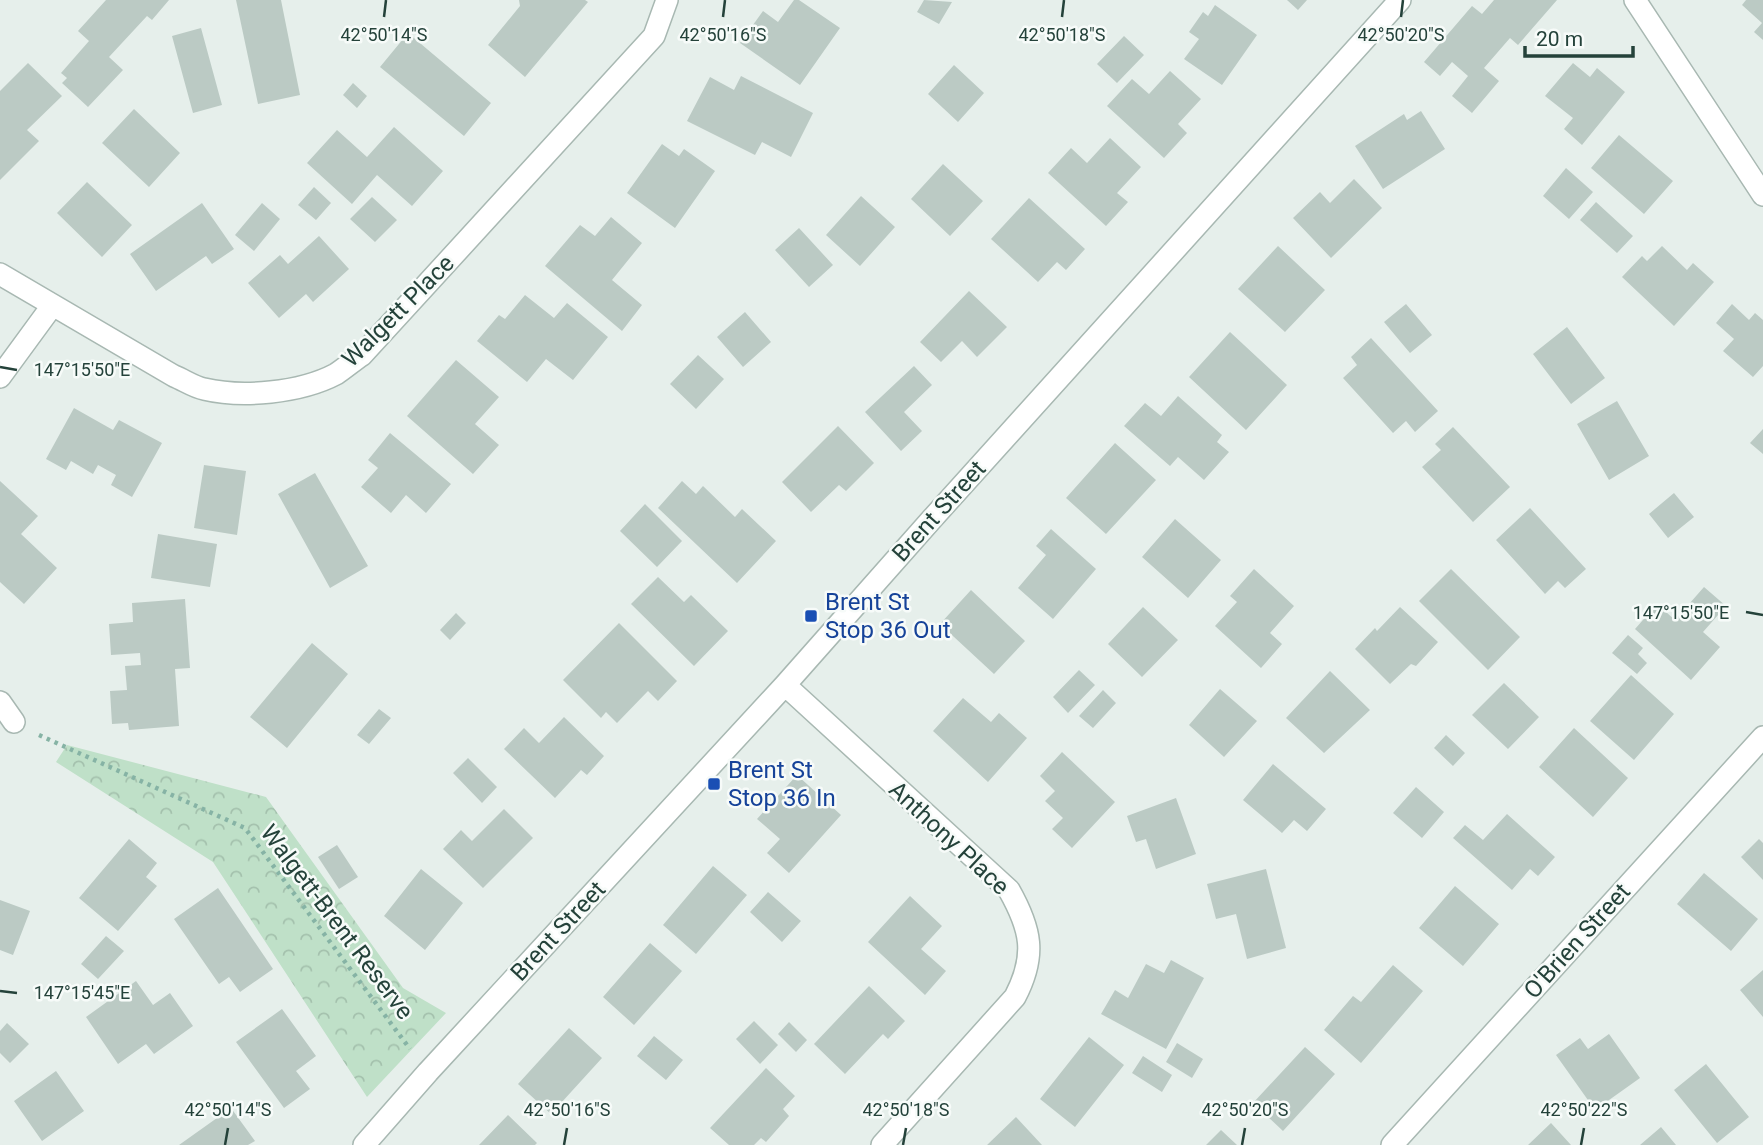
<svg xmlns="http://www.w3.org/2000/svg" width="1763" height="1145" font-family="Roboto,sans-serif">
<defs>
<pattern id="park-crowns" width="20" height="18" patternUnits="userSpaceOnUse" patternTransform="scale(1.75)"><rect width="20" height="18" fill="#bfe0c8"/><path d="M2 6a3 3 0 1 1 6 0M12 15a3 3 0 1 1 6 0" fill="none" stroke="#a4c1ad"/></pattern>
</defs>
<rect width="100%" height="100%" fill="#e6efeb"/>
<path fill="url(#park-crowns)" d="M67,745L266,797L403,988L446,1013L367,1097L213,862L56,762Z"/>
<path fill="#bbcac4" d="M106,0H169L152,20L147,16L109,57L123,70L88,107L62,83L67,78L61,73L89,41L78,31Z
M236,0H281L300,95L258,104Z
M519,0H585L588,2L525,77L488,45L520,6Z
M794,0H799L840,28L800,85L740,43L763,11L778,22Z
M924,0L952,2L939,24L917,12Z
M1287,0H1307L1298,10Z
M1494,0H1557L1518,45L1510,38L1484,68L1499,81L1472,113L1452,96L1468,76L1452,62L1440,76L1424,62L1472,6L1482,14Z
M1746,0H1763V40L1754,32L1762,23L1742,5Z
M1215,5L1257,35L1222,85L1184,59L1199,39L1189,32L1203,12L1208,16Z
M201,28L222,105L193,113L172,36Z
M408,33L491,103L464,136L380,67Z
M1124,36L1144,55L1117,83L1097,64Z
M28,63L62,96L27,130L39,141L0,180V91Z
M1573,63L1590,77L1597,68L1625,92L1582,145L1564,129L1573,118L1545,96Z
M954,65L984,93L958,122L928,94Z
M1170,71L1201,99L1178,124L1187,133L1164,158L1107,106L1132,79L1149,94Z
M741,76L813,113L791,157L762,142L755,155L687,121L710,77L734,90Z
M353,83L367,96L357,108L343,95Z
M134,109L180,153L149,187L102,143Z
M1421,111L1445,149L1383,189L1355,146L1404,114L1407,120Z
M394,127L443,171L412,206L377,175L352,204L307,163L337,130L367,157Z
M1619,135L1673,181L1644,214L1591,168Z
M1110,138L1141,167L1117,193L1128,202L1106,226L1048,173L1071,148L1087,163Z
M662,144L679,156L684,149L715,171L675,228L627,193Z
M943,164L983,201L950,236L911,199Z
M1566,168L1593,192L1569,219L1543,196Z
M1354,179L1382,208L1331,258L1293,218L1320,192L1330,203Z
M87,182L132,225L102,257L57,213Z
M314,187L331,203L316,220L298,205Z
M861,196L895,227L860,266L826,235Z
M372,197L397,220L375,242L350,219Z
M1029,198L1085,249L1066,270L1057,262L1038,282L991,239Z
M1596,202L1633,236L1617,253L1580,220Z
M202,203L234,249L212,264L206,256L156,291L130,254Z
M262,203L280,219L254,251L235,235Z
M611,217L642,243L612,280L642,305L622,331L545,266L580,225L595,236Z
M799,228L833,265L809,287L775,250Z
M319,236L349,269L313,302L306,294L279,318L248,283L280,255L288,264Z
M1278,246L1325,290L1285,332L1238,289Z
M1662,246L1687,270L1693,263L1714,282L1674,326L1622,277L1642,256L1647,261Z
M969,291L1007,327L977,357L962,341L941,362L920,342Z
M525,295L554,318L567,303L608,337L573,380L546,359L527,382L477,341L499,315L505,319Z
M1406,304L1432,335L1410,353L1384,322Z
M1732,304L1749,320L1755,313L1763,320V366L1753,377L1723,351L1734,339L1716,323Z
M745,312L771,342L743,367L717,337Z
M1567,327L1605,378L1571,404L1533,354Z
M1230,332L1287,385L1246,430L1189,377Z
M1371,338L1438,411L1415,432L1406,421L1393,433L1343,378L1357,365L1351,357Z
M698,355L724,379L696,409L670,384Z
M456,360L499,397L475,424L499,445L473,474L407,416Z
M914,366L932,385L904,412L922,431L901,451L865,412Z
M1178,396L1222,435L1217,442L1229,452L1204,480L1178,457L1170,466L1124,426L1145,403L1161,416Z
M1617,401L1649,456L1609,480L1577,424Z
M74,408L113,430L119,420L162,443L132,497L111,485L116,475L98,465L93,474L71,461L66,470L46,459Z
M838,426L874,463L846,491L839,485L811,512L782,482Z
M1453,427L1510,487L1473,522L1422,467L1441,450L1435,444Z
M1763,429V454L1750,443Z
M390,433L451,484L426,513L406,495L391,513L361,487L378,468L368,460Z
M1115,443L1156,480L1106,534L1066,498Z
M204,465L246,471L237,535L194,528Z
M315,473L368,566L330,588L278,494Z
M0,481L38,516L21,534L57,568L24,604L0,582Z
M682,481L696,494L703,486L735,517L742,509L776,541L737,583L658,508Z
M1674,493L1694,517L1668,538L1649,514Z
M645,504L682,541L657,567L620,531Z
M1530,508L1586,569L1565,588L1558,581L1545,594L1496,540Z
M1175,519L1221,560L1188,598L1142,557Z
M1051,529L1096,569L1053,619L1018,588L1046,555L1036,546Z
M158,534L217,544L210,587L151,578Z
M1254,569L1294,606L1270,633L1282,644L1261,668L1215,626L1237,602L1230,596Z
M1451,569L1520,637L1488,670L1419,601Z
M658,577L684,602L691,595L728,631L694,666L631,604Z
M1704,587L1726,606L1703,632L1720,647L1691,680L1635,629L1657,604L1675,620Z
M971,590L1025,641L994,674L940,624Z
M185,599L190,668L175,669L179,726L129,730L128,723L112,724L110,691L127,690L125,666L141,665L140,653L111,655L109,624L133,622L132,603Z
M1143,607L1178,640L1142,677L1108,644Z
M1400,607L1438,642L1416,666L1411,664L1390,684L1355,649L1375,628L1377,631Z
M456,613L466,623L450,640L440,630Z
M619,623L677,681L658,701L648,691L617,723L606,712L601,718L563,680Z
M1628,635L1643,648L1638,654L1647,663L1637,674L1612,653Z
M312,643L348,674L287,748L250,717Z
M1079,670L1095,685L1068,713L1053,697Z
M1330,671L1370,710L1324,753L1286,718Z
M1631,675L1674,714L1634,760L1590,721Z
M1504,683L1539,717L1508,749L1472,715Z
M1220,689L1257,721L1224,757L1189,725Z
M1103,690L1116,703L1093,728L1079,716Z
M963,698L991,722L999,713L1027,738L988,782L933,731Z
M379,709L391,718L369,744L357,735Z
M564,717L604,756L587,775L581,770L555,798L504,749L524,728L539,743Z
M1574,728L1628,778L1593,817L1539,767Z
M1446,735L1465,753L1453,766L1434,748Z
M1062,752L1115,802L1072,848L1052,829L1063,818L1045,801L1055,791L1040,776Z
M468,758L497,787L482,803L453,773Z
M1273,764L1326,809L1307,831L1294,820L1282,833L1243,800Z
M797,775L841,815L789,873L767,853L780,839L757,819Z
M1416,787L1444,812L1422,838L1393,813Z
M1176,798L1196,854L1156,869L1146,839L1136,842L1127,816Z
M504,809L533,838L483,888L443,849L461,830L472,841Z
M1507,814L1555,857L1538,876L1530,869L1512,890L1453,838L1465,825L1483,840Z
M129,839L157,863L146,877L157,886L118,931L79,898Z
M1759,839L1763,843V880L1741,857Z
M337,845L358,877L339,889L318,857Z
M713,866L747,895L696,954L663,925Z
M421,869L463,903L425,950L384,916Z
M1266,869L1286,948L1247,959L1236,914L1216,919L1207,884Z
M1704,873L1758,919L1731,951L1677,904Z
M1455,886L1499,924L1463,966L1419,928Z
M218,888L273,969L240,992L229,977L219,984L174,919Z
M768,892L801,921L782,942L750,912Z
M910,896L942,926L921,949L946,971L925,995L868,942Z
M0,900L30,911L13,955L0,950Z
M106,936L124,951L98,979L81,964Z
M650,943L682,971L634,1025L603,997Z
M1171,960L1204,978L1166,1049L1101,1014L1115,990L1128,998L1146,964L1164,973Z
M1393,965L1423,991L1361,1063L1324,1030L1353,996L1361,1002Z
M1763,970V1017L1740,990Z
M136,981L153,1005L170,993L193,1026L154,1054L146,1044L118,1064L86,1017Z
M869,986L905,1021L888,1039L883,1034L845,1074L814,1044Z
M282,1009L316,1056L296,1071L310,1089L284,1108L236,1042Z
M754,1021L778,1045L760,1064L736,1039Z
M789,1022L807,1040L796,1052L778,1034Z
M7,1023L29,1044L10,1063L0,1053V1031Z
M569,1028L602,1058L551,1114L518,1084Z
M1609,1034L1640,1078L1595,1110L1556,1055L1580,1038L1588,1049Z
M654,1036L683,1060L666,1080L637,1056Z
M1089,1037L1124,1065L1075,1127L1040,1099Z
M1177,1043L1203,1059L1192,1078L1166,1062Z
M1305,1047L1335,1074L1283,1131L1253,1103Z
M1143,1056L1172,1075L1162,1092L1132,1073Z
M1706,1064L1749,1117L1717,1143L1674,1090Z
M766,1068L795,1096L783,1109L789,1116L766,1142L761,1138L754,1145H729L710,1128Z
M56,1071L84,1111L42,1141L14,1101Z
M231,1108L255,1141L248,1145H179Z
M508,1115L537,1143L535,1145H479Z
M1016,1117L1042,1145H987Z
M1551,1123L1571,1145H1528Z
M1661,1127L1676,1145H1640Z
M1221,1130L1237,1145H1206Z"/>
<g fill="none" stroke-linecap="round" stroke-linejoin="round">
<g stroke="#a8b8b2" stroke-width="24">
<path id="minor" d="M1635,0L1763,195
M0,274L174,376C184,380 194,387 204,389C242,398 300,393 336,374C345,368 353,361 362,355L654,36L667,0
M0,377L52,306
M785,685L1009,890C1031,929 1037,955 1015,997L882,1145
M0,702L14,722
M364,1145L428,1072L785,685L931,520L1400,0
M1392,1145L1763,737"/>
</g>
<path stroke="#86b3a5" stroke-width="4.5" stroke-dasharray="3.5 5" stroke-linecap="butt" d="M39,735L245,828L410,1049"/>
<use href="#minor" stroke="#fff" stroke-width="21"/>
</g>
<path fill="none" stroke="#24423a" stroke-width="2.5" d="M384,17L386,0M723,17L725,0M1062,17L1064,0M1401,17L1403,0M0,367L17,370M1746,612L1763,615M0,991L17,993M225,1145L228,1128M564,1145L567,1128M903,1145L906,1128M1242,1145L1245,1128M1581,1145L1584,1128"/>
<g fill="#1a4fb4" stroke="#f7fbf9" stroke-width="2.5">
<rect x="804" y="609" width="14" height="14" rx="3.5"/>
<rect x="707" y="777" width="14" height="14" rx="3.5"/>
</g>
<g text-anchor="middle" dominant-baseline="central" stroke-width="5" stroke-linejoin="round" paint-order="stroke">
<g font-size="24" fill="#24423a" stroke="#f7fbf9">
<text transform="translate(398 311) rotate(-45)">Walgett Place</text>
<text transform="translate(939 511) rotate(-48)">Brent Street</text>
<text transform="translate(949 838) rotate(43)">Anthony Place</text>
<text transform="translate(337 922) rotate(53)">Walgett-Brent Reserve</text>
<text transform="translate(558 931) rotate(-47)">Brent Street</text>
<text transform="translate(1577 941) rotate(-48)">O'Brien Street</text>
</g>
<g font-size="24" fill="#164399" stroke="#f7fbf9" text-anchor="start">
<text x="825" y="602">Brent St<tspan x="825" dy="28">Stop 36 Out</tspan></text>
<text x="728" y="770">Brent St<tspan x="728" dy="28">Stop 36 In</tspan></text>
</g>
</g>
<g font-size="18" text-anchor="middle" fill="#24423a" stroke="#f7fbf9" stroke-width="5" stroke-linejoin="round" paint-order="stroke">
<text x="384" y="41">42°50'14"S</text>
<text x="723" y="41">42°50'16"S</text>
<text x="1062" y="41">42°50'18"S</text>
<text x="1401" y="41">42°50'20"S</text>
<text x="82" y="376">147°15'50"E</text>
<text x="1681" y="619">147°15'50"E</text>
<text x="82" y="999">147°15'45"E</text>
<text x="228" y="1116">42°50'14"S</text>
<text x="567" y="1116">42°50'16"S</text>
<text x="906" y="1116">42°50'18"S</text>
<text x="1245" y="1116">42°50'20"S</text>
<text x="1584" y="1116">42°50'22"S</text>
</g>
<path d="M1525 46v10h108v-10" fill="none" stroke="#24423a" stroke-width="3.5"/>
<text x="1536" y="46" font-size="21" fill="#24423a" stroke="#f7fbf9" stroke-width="5" paint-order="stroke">20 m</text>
</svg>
